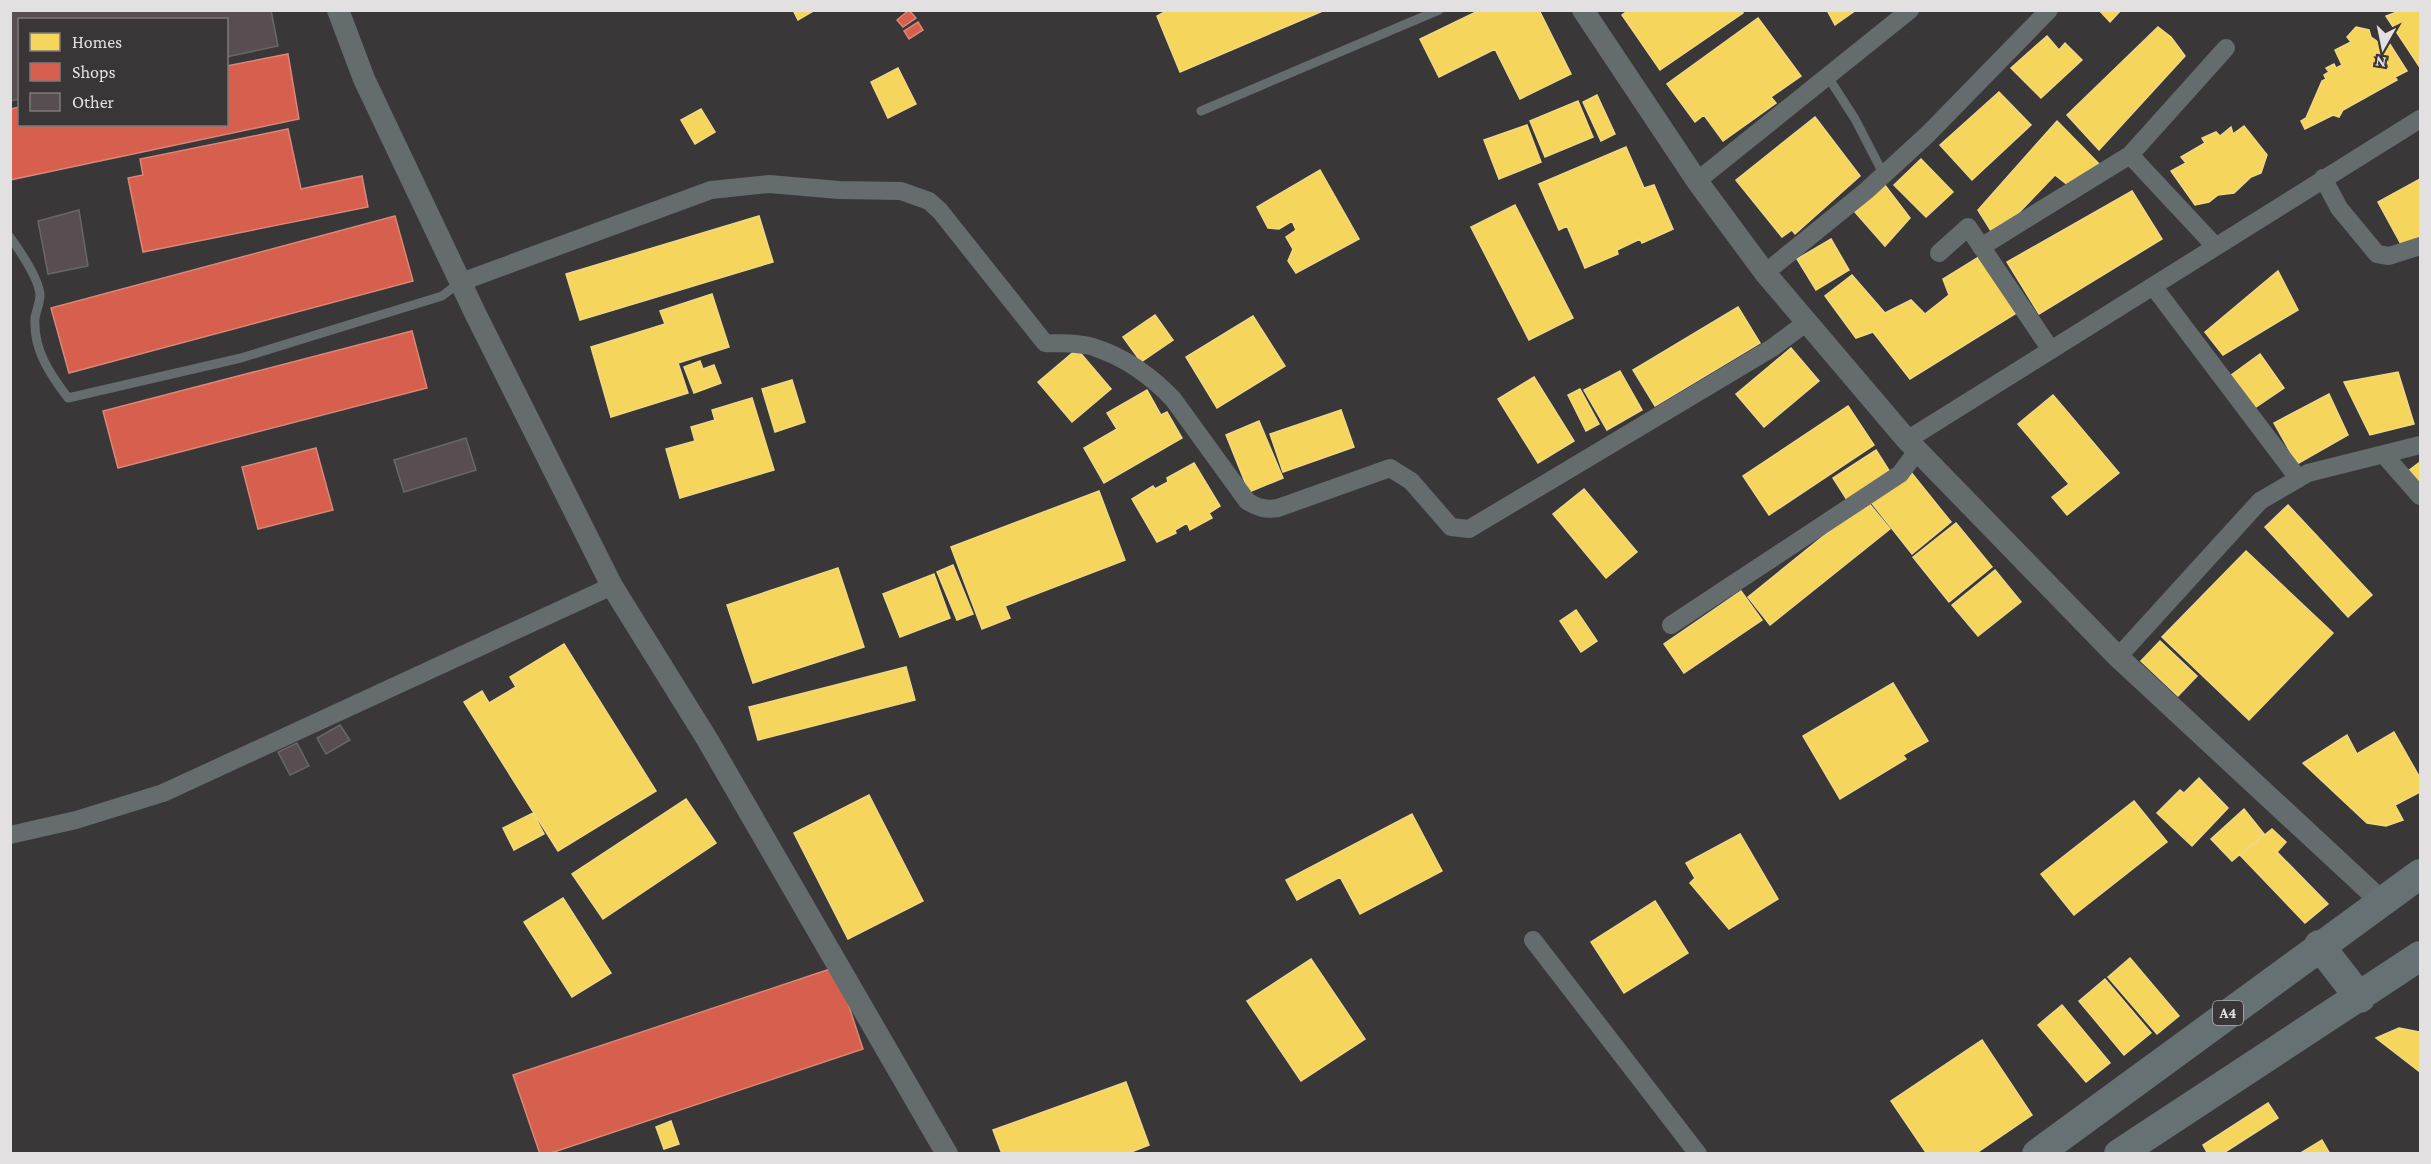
<svg xmlns="http://www.w3.org/2000/svg" width="2431" height="1164" font-family="'Crimson Pro',serif">
<rect width="100%" height="100%" fill="#393738"/>
<path fill="#f6d55c" stroke="#f0d884" stroke-width="1.5" d="M793,10H815L798,20Z
M1325,10L1180,72L1157,16L1168,10Z
M1480,10H1539L1571,74L1520,99L1495,49L1439,77L1420,39Z
M1629,10H1742L1743,13L1660,70L1622,15Z
M1827,10H1856L1835,25Z
M2099,10H2121L2110,22Z
M2402,10H2420L2419,66L2386,16Z
M1758,18L1801,76L1771,97L1776,103L1723,141L1704,115L1695,122L1667,84Z
M2158,27L2171,37L2185,56L2099,150L2067,115Z
M2356,27L2369,30L2371,37L2381,44L2386,38L2407,71L2395,77L2397,80L2343,110L2339,117L2333,115L2305,129L2301,121L2306,118L2322,81L2326,79L2324,75L2329,72L2326,68L2334,64L2336,68L2342,65L2335,50L2351,42L2347,37Z
M2047,36L2059,50L2065,43L2082,60L2041,98L2011,68Z
M898,68L916,104L888,118L871,82Z
M1999,92L2031,125L1972,180L1940,145Z
M1597,95L1615,134L1601,141L1583,102Z
M1578,101L1593,137L1545,157L1530,121Z
M701,109L715,132L695,144L681,120Z
M1815,117L1860,176L1795,234L1792,230L1782,237L1736,180Z
M2057,121L2099,164L2068,185L2055,175L2007,225L1993,234L1978,210Z
M1527,125L1541,162L1499,179L1484,140Z
M2244,126L2267,155L2261,173L2251,177L2234,193L2218,195L2209,202L2195,205L2171,171L2186,163L2181,157L2205,143L2202,138L2216,132L2220,136L2231,127L2233,134Z
M1626,147L1644,188L1654,185L1673,229L1642,243L1640,239L1617,250L1618,254L1585,268L1567,226L1559,230L1539,184Z
M1921,159L1953,192L1926,217L1894,185Z
M1320,170L1359,239L1296,273L1288,261L1293,249L1286,237L1296,230L1292,221L1279,229L1268,228L1257,207Z
M2420,179V236L2402,246L2378,202Z
M1884,184L1910,218L1885,246L1855,212Z
M2132,191L2162,239L2039,314L2007,262Z
M1515,205L1573,318L1529,340L1471,227Z
M759,216L773,262L580,320L566,274Z
M1831,239L1849,270L1816,290L1797,259Z
M1982,255L2018,312L1910,379L1873,332L1856,338L1825,296L1852,275L1885,313L1911,300L1925,314L1949,295L1943,279Z
M2278,271L2298,310L2223,355L2205,332Z
M712,294L729,347L678,363L688,393L611,417L591,347L665,324L660,311Z
M1738,307L1760,343L1655,406L1633,370Z
M1155,315L1173,340L1141,362L1123,337Z
M1253,316L1285,366L1217,408L1186,357Z
M1791,348L1819,381L1764,427L1736,394Z
M1077,349L1111,389L1072,422L1038,382Z
M2260,354L2284,388L2253,409L2230,376Z
M700,361L703,369L714,365L721,383L694,393L684,367Z
M1620,371L1642,410L1607,430L1584,390Z
M2398,372L2414,424L2370,435L2344,382Z
M1534,377L1574,441L1538,463L1498,399Z
M792,380L805,422L775,432L762,389Z
M1580,389L1599,424L1586,431L1568,395Z
M1147,390L1161,415L1167,412L1182,438L1104,483L1084,448L1117,429L1107,413Z
M2329,394L2348,435L2297,464L2274,423Z
M2053,395L2119,473L2067,515L2052,497L2069,484L2018,424Z
M752,398L774,470L680,498L666,449L695,441L691,427L715,420L712,410Z
M1848,406L1874,445L1769,515L1743,476Z
M1341,410L1354,447L1283,472L1270,434Z
M1259,421L1283,478L1249,492L1226,435Z
M1876,450L1892,475L1849,503L1833,478Z
M2420,462V489L2407,472Z
M1194,463L1220,506L1209,513L1212,518L1190,530L1187,523L1175,530L1176,533L1157,542L1132,499L1153,486L1155,489L1168,482L1167,478Z
M1910,471L1951,522L1912,554L1871,502Z
M1584,489L1637,552L1606,578L1553,514Z
M1099,491L1125,560L1005,606L1010,618L982,629L951,547Z
M1867,501L1890,529L1770,625L1748,597Z
M2288,505L2372,595L2348,617L2265,527Z
M1956,523L1992,567L1949,602L1913,557Z
M2246,551L2333,633L2249,720L2162,637Z
M953,565L973,614L957,620L937,572Z
M838,568L864,647L753,683L727,605Z
M1995,570L2021,602L1978,636L1952,605Z
M934,574L950,618L900,637L883,594Z
M1741,591L1762,620L1684,673L1664,644Z
M1576,610L1597,641L1581,652L1560,621Z
M2160,641L2197,676L2178,696L2141,661Z
M564,644L656,791L558,851L464,702L482,691L489,703L516,687L510,677Z
M906,667L915,700L758,740L749,707Z
M1893,683L1928,741L1903,755L1906,759L1840,799L1803,736Z
M2394,732L2420,778V792L2395,805L2403,820L2386,826L2367,823L2303,763L2347,735L2357,754Z
M2199,778L2228,808L2192,846L2157,813L2180,790L2184,793Z
M869,795L923,901L848,939L794,833Z
M686,799L716,843L603,919L572,874Z
M2134,801L2167,842L2074,915L2041,874Z
M2244,809L2264,834L2232,861L2211,839Z
M533,813L544,834L514,850L503,828Z
M1412,814L1442,871L1360,914L1340,877L1297,900L1286,880Z
M2272,829L2286,842L2277,852L2328,904L2305,923L2240,855Z
M1740,834L1778,899L1729,929L1690,883L1695,878L1686,863Z
M563,898L611,973L572,997L524,922Z
M1655,901L1688,953L1624,993L1591,942Z
M2130,958L2179,1016L2157,1034L2108,977Z
M1311,959L1365,1039L1301,1081L1247,1001Z
M2105,979L2151,1033L2124,1055L2079,1001Z
M2062,1005L2110,1063L2086,1082L2038,1025Z
M2399,1028L2420,1032V1072L2376,1038Z
M1982,1040L2032,1115L1975,1154H1927L1891,1101Z
M1126,1082L1149,1145L1126,1154H1002L993,1130Z
M2268,1103L2278,1118L2222,1154H2208L2203,1145Z
M671,1121L679,1144L664,1149L656,1127Z
M2322,1140L2330,1154H2299Z"/>
<path fill="#d6604d" stroke="#da8679" stroke-width="1.5" d="M909,10L916,18L903,27L897,20Z
M918,22L923,30L909,39L904,31Z
M288,54L299,119L10,180V109L20,107V124H226V66Z
M288,129L301,189L362,176L368,207L143,252L128,178L143,175L140,159Z
M395,216L413,281L69,373L51,308Z
M412,331L427,388L118,468L103,411Z
M316,448L333,510L258,529L242,467Z
M836,967L863,1049L548,1154H540L513,1075Z"/>
<path fill="#584e52" stroke="#686767" stroke-width="1.5" d="M10,10H271L278,46L226,57V20H20V99L10,101Z
M79,210L88,266L48,274L38,221Z
M466,438L476,470L404,492L394,460Z
M340,725L350,740L326,754L317,738Z
M297,743L309,766L290,775L278,752Z"/>
<g fill="none" stroke-linecap="round" stroke-linejoin="round">
<path stroke="#656c6e" stroke-width="9" d="M1828,77L1855,119L1884,175
M1201,111L1439,10
M10,237C20,251 39,278 40,295C40,303 36,311 35,318C33,350 50,374 68,398L241,358L442,296L459,283"/>
<path stroke="#656c6e" stroke-width="18" d="M2130,155L2215,246
M2323,178L2339,208L2377,254L2389,256L2420,246
M1697,181L1910,10
M1981,247L2130,155L2226,48
M1939,253L1968,227L2051,350
M1765,273L1866,191L1928,134L2049,10
M461,282L711,190L769,184L839,190L901,191L929,201L940,211L1045,343C1060,344 1081,342 1096,348C1126,358 1152,377 1173,399L1247,501C1258,508 1266,510 1278,508L1390,468L1411,481L1451,527L1469,529L1772,348L1807,322
M2153,286L2298,478
M1907,440L2420,119
M2385,456L2420,496
M1671,625L1900,474L1918,450
M2118,657L2260,501L2308,473L2420,445
M10,835L76,820L163,793L612,586
M1533,940L1698,1154"/>
<path stroke="#656c6e" stroke-width="22" d="M338,10L364,79L476,315L612,586L707,739L947,1154
M1583,10L1697,181L1765,273L1907,440L2118,657L2381,901"/>
<path stroke="#657173" stroke-width="30" d="M2319,945L2360,998
M2037,1154L2420,874
M2119,1154L2420,956"/>
</g>
<g text-anchor="middle" dominant-baseline="central" stroke-width="6" stroke-linejoin="round" paint-order="stroke">
<rect fill="#3a3637" stroke="#b0adae" stroke-width="1.5" x="2213" y="1001" width="30" height="24" rx="4.5"/>
<g font-size="15" font-weight="bold" fill="#e3e0e1">
<text x="2228" y="1013">A4</text>
</g>
</g>
<rect width="2431" height="1164" fill="none" stroke="#e3e0e1" stroke-width="24"/>
<rect x="18" y="18" width="210" height="108" fill="#3a3637" stroke="#7e7a7b" stroke-width="1.5"/>
<rect x="30" y="33" width="30" height="18" fill="#f6d55c" stroke="#7e7a7b" stroke-width="1.5"/>
<text x="72" y="48" font-size="18" fill="#e3e0e1">Homes</text>
<rect x="30" y="63" width="30" height="18" fill="#d6604d" stroke="#7e7a7b" stroke-width="1.5"/>
<text x="72" y="78" font-size="18" fill="#e3e0e1">Shops</text>
<rect x="30" y="93" width="30" height="18" fill="#584e52" stroke="#7e7a7b" stroke-width="1.5"/>
<text x="72" y="108" font-size="18" fill="#e3e0e1">Other</text>
<g transform="translate(2383 48) rotate(189)" stroke="#3a3637" stroke-width="4.5" paint-order="stroke">
<path d="M0-4.5L10 22L0 15L-10 22Z" fill="#e3e0e1"/>
<text y="-9" font-size="16" font-weight="bold" text-anchor="middle" fill="#e3e0e1">N</text>
</g>
</svg>
